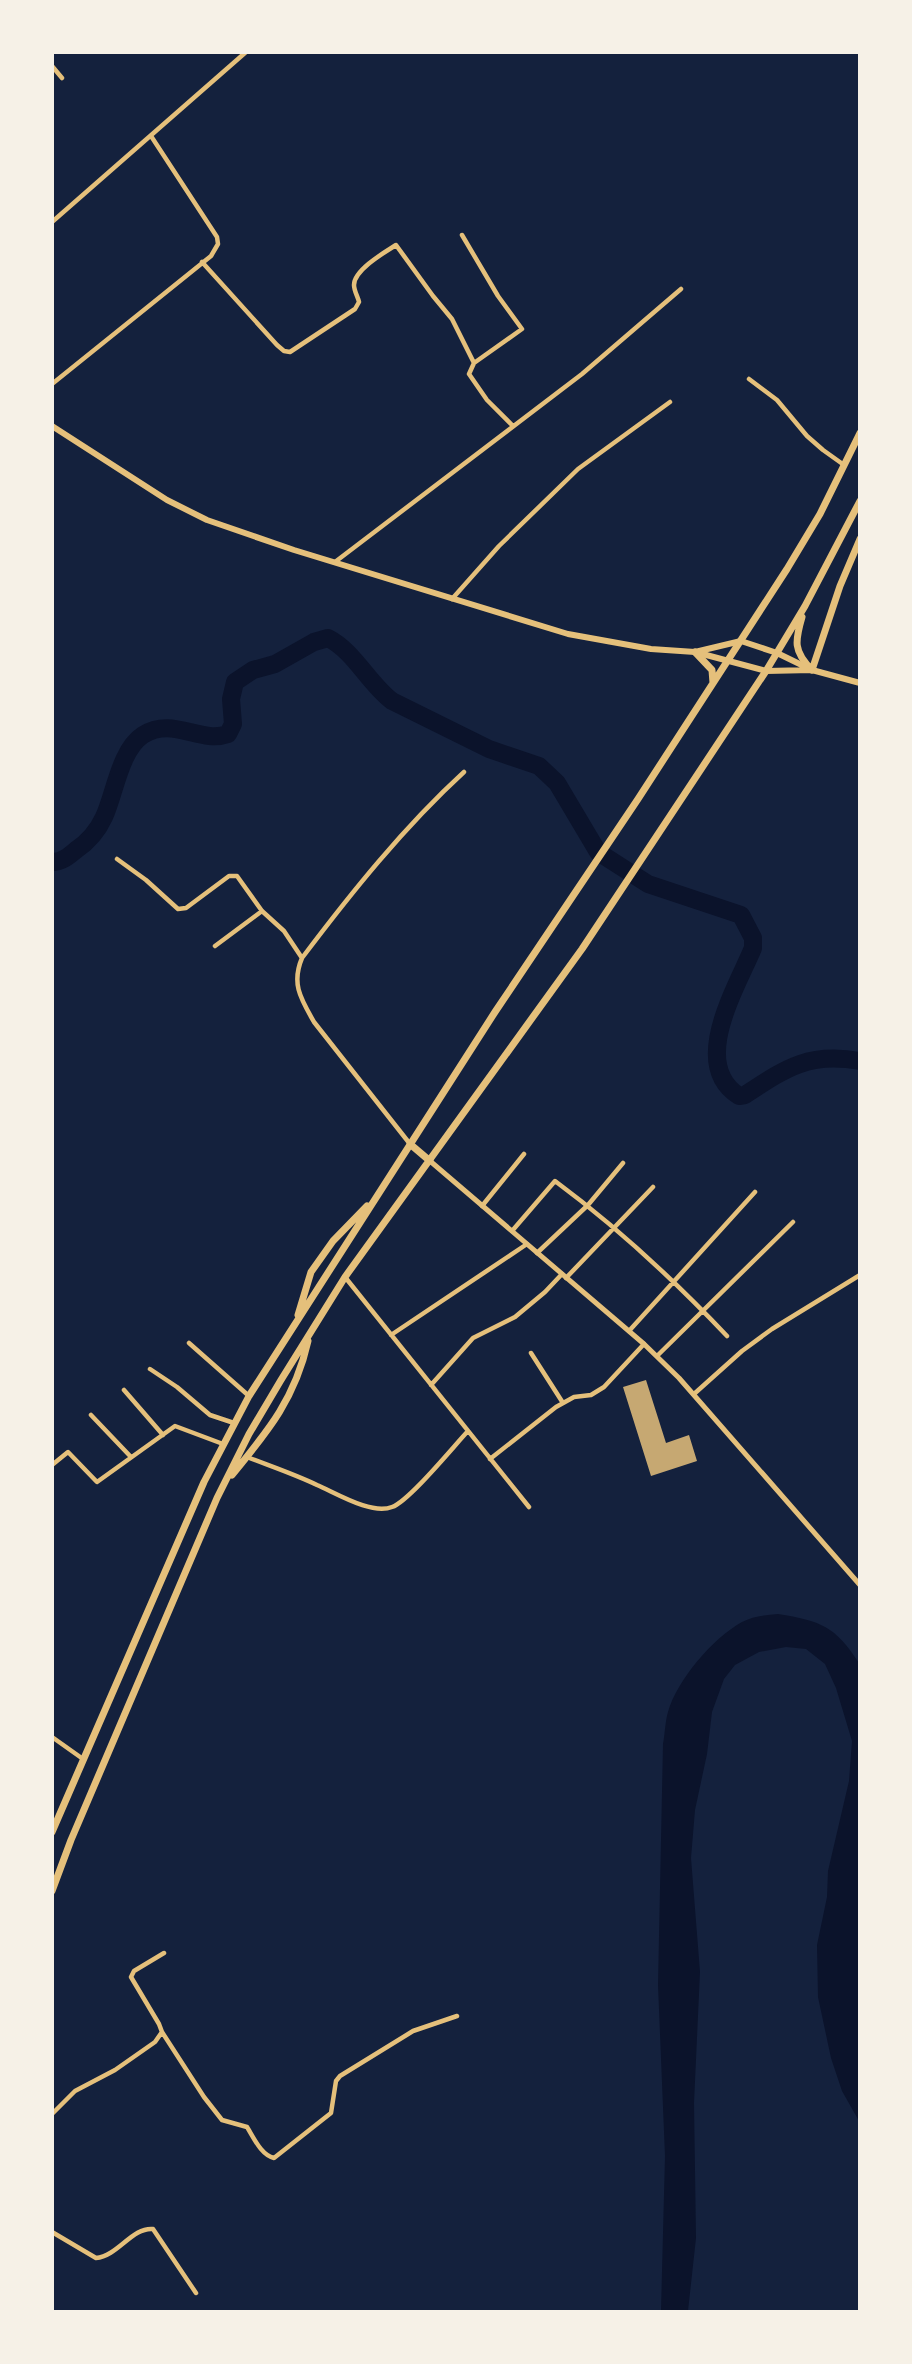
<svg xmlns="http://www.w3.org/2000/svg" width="912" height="2364" font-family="Arial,sans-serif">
<rect width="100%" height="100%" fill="#14213d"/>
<path fill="#0b132b" d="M778,1614C821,1621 835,1626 859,1663V2121L842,2091L831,2058L818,1997L817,1945L827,1897L828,1871L849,1781L852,1741L836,1688L825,1664L806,1649L786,1647L759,1652L735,1665L724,1679L712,1712L707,1754L695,1810L691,1858L700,1972L694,2103L696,2238L688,2311H661L665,2156L658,1985L663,1744C665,1734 665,1722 668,1712C677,1680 713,1638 742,1622C753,1616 766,1615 778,1614Z"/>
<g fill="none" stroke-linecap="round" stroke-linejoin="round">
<path stroke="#0b132b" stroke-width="18" d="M52,862C62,862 69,856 76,850C88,842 98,830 104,817C115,793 120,750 143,735C173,716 200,744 228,734L233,724L231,699L235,682L253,670L275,664L314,642L328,638C354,651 369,684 392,701L489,749L539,766L557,783L598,852L648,884L741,915L753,938V948C737,987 689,1064 739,1096L745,1095C786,1068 808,1052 860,1061"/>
</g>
<path fill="#c6a872" d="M646,1380L666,1443L689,1435L697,1461L651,1476L623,1387Z"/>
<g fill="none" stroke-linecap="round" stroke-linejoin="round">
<path stroke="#e5c07b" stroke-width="4.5" d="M52,66L62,78
M52,222L246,52
M462,235L498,296L522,329L474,363L469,374L487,400L513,426
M202,262L277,345L284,351L290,352L355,309L359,302C358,297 354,291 354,285C354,270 385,252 396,245L433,296L452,319L474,363
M749,379L777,400L807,436L823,450L844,465
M52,384L211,256L218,244L217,237L151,136
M335,562L582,374L681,289
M452,599L499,546L578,469L670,402
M117,859L146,880L178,909L186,908L229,876H237L262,911L284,931L302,958C291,984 301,999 314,1022L410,1144
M215,946L262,911
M302,958C351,893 404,827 464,772
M482,1206L524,1154
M512,1231L555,1181C617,1227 674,1280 727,1336
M537,1253L588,1205L623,1163
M345,1277L529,1507
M566,1278L653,1187
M629,1331L755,1192
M391,1335L527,1244
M189,1343L249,1396
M531,1353L563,1403
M657,1356L793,1222
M150,1369L177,1387L210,1415L234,1423
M431,1385L473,1338L515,1317L545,1292L562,1274
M124,1390L163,1435
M694,1394L742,1351L772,1329L860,1275
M91,1415L131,1457
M247,1457C270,1466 294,1474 317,1485C336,1493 371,1515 392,1507C409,1501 453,1447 468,1431
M490,1459L556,1407L574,1397L591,1395L604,1387L644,1344
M52,1465L68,1452L97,1482L175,1426L223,1444
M52,1737L83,1759
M162,2032L204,2097L222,2120L247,2127C254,2138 261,2155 274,2158L331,2113L336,2081L340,2076L413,2031L457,2016
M52,2114L75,2091L115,2070L155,2042L162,2032L159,2024L131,1977L134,1971L164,1953
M52,2232L96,2258C118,2256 132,2227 153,2229L196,2293"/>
<path stroke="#e5c07b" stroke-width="5" d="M430,1161L644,1344L679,1378L860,1585"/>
<path stroke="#e5c07b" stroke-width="6" d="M52,426L167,500L207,520L294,550L568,634L651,649L695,652L766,671L812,670L777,653L741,641L695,652
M812,670L860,683"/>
<path stroke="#e5c07b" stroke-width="7" d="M802,617C795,641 793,651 812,670L840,586L860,539
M695,652L712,670L713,683
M410,1144L430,1161
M298,1315L311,1272L333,1241L367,1206
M232,1475C268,1431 295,1399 308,1341
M52,1832L204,1482L249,1396L495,1012L638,799L787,569L820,514L860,433
M52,1891L71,1840L217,1498L249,1434L281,1380L345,1277L582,949L766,671L805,606L860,501"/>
</g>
<rect width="912" height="2364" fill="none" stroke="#f6f1e7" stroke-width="108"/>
</svg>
